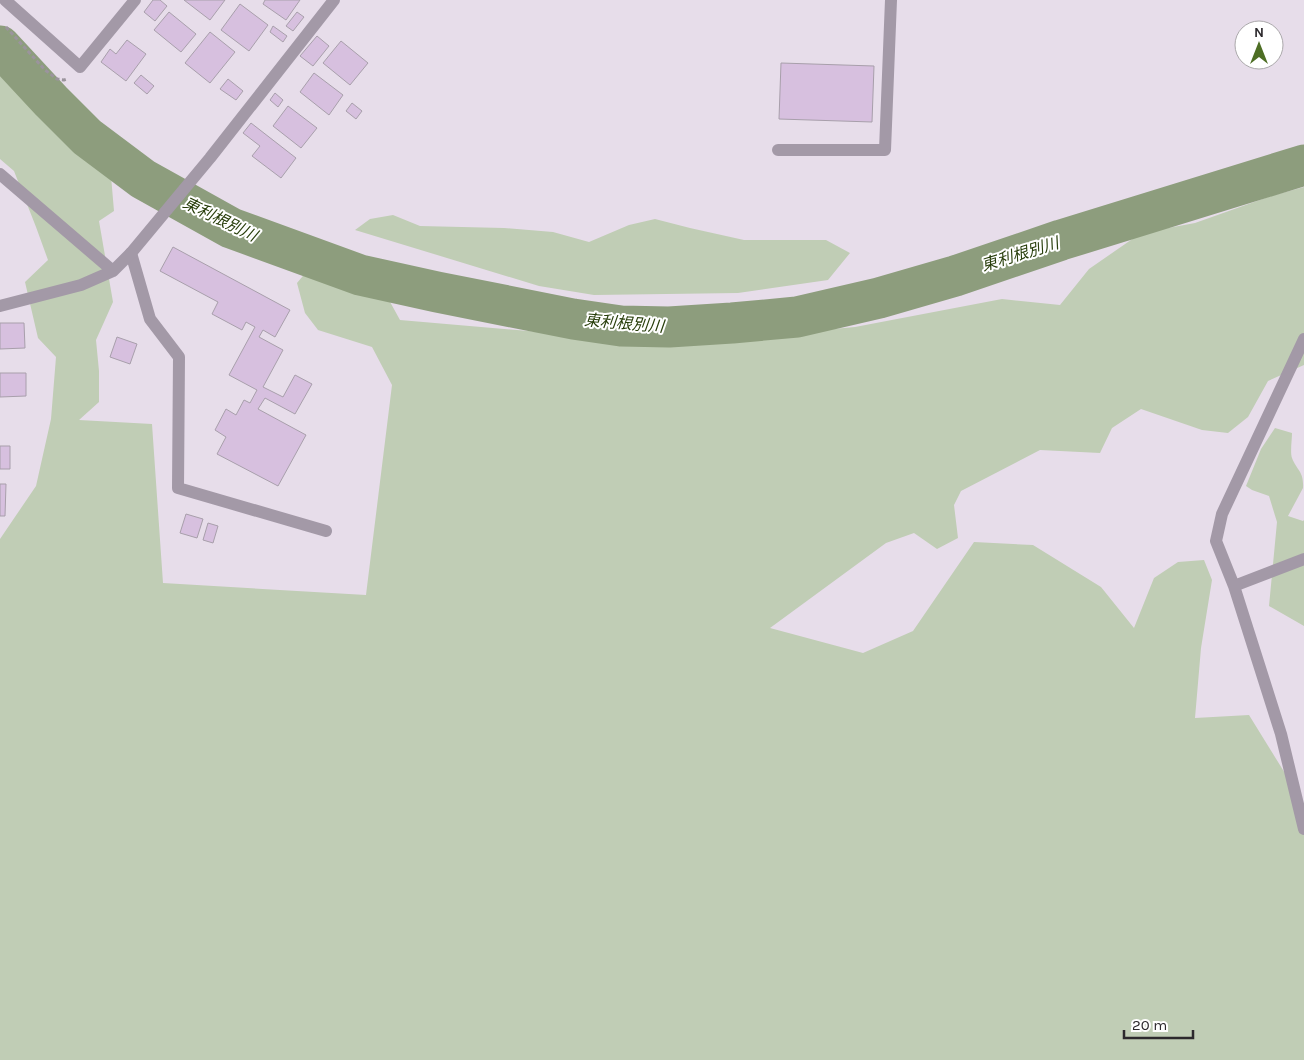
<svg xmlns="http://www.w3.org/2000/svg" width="1304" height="1060" font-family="Karla,'Noto Sans JP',sans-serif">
<rect width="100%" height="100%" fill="#e7ddea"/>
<path fill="#c0cdb5" d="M0,68L26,97L111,176L114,211L99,221L113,302L96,340L99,371V402L79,420L152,424L163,583L366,595L392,385L372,347L318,330L305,313L297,283L312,265L389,300L400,320L622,339L736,338L855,327L1002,299L1060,305L1089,269L1141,233L1195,223L1271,196L1304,187V365L1268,381L1248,417L1228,433L1202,430L1141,409L1112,428L1100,453L1040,450L961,491L954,505L958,538L937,549L914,533L886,543L770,628L863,653L913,631L974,542L1033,545L1101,587L1134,628L1154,578L1178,562L1204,560L1212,580L1201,648L1195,718L1249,715L1304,804V1060H0V539L36,486L51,419L56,357L38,338L25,282L48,260L36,227L14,171L0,159Z
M393,215L420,226L504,228L553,232L589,242L629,225L655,219L690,228L744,240H826L850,253L828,280L738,293L594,295L539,286L355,230L370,219Z
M1275,428L1292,433C1292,440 1290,452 1292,458C1297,471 1304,471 1303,488L1288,516L1303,521L1304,520V626L1269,606L1277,522L1269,496L1252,490L1246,486L1261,449Z"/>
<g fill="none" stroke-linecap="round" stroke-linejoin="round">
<path stroke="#8d9d7d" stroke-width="41" d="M0,46L51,101L87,137L143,179L231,228L360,275L437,292L573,319L621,326L669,327L732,323L797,317L879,298L955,276L1061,240L1304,165"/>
</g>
<path fill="#d7c0df" stroke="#a89fab" d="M153,0H160L167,6L155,21L144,12Z
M184,0H225L210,20Z
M265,0H300L286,20L263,4Z
M240,4L268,25L249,51L221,30Z
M169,12L196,34L181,52L154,30Z
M297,12L304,17L293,31L286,26Z
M273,26L287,36L283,42L270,32Z
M210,32L235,52L210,83L185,63Z
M317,36L329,46L313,66L300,56Z
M127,40L146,54L126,81L101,62L110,49L116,54Z
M341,41L368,63L350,85L323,63Z
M781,63L874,66L872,122L779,119Z
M314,73L343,95L329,115L300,92Z
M141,75L154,86L147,94L134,83Z
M228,79L243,91L236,100L220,89Z
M275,93L283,100L278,107L270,100Z
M352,103L362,111L356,119L346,111Z
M288,106L317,128L301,148L273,126Z
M251,123L296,158L281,178L252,156L260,146L243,133Z
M173,247L290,310L275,337L263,330L259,337L283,350L263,387L283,397L295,375L312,384L295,414L265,398L258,409L306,435L278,486L217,454L226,437L215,430L226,409L236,415L244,400L250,403L257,390L229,375L255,327L246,322L242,330L212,314L218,302L160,271Z
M0,323H24L25,348L0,349Z
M117,337L137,344L130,364L110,357Z
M0,373H26V396L0,397Z
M0,446H10V469H0Z
M0,484H6L5,516H0Z
M186,514L203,519L197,538L180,533Z
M208,523L218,526L213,543L203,540Z"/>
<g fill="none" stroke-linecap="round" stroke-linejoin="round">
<path stroke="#9b949d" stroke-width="3" stroke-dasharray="4 2.5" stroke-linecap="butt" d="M6,27L45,70L57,79L64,80L67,79"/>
<path stroke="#a399a7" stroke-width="12" d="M778,150H885L891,0
M131,253L150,319L179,357L178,488L326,531"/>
<path stroke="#a399a7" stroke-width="12" d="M5,0L80,67L135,0
M0,174L113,271
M0,306L81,285L113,271L131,253L210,158L334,0
M1304,339L1222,514L1216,541L1234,586L1281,734L1304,829
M1234,586L1304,559"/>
</g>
<g text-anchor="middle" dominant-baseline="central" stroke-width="4" stroke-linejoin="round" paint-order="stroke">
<g font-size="16" font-style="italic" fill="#283e0b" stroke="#fff">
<text transform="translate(220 219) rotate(26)">東利根別川</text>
<text transform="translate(1020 254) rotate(-17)">東利根別川</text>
<text transform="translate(624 323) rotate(5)">東利根別川</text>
</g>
</g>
<g transform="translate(1259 45)"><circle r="24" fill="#ffffff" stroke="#aba9ab"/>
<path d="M0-4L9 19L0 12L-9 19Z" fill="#4d6e24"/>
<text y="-8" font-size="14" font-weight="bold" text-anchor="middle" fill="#2c292d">N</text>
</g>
<path d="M1124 1030v8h69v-8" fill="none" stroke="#2c292d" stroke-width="2.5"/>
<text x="1132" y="1030" font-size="15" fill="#2c292d" stroke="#ffffff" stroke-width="4" paint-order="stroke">20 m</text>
</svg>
